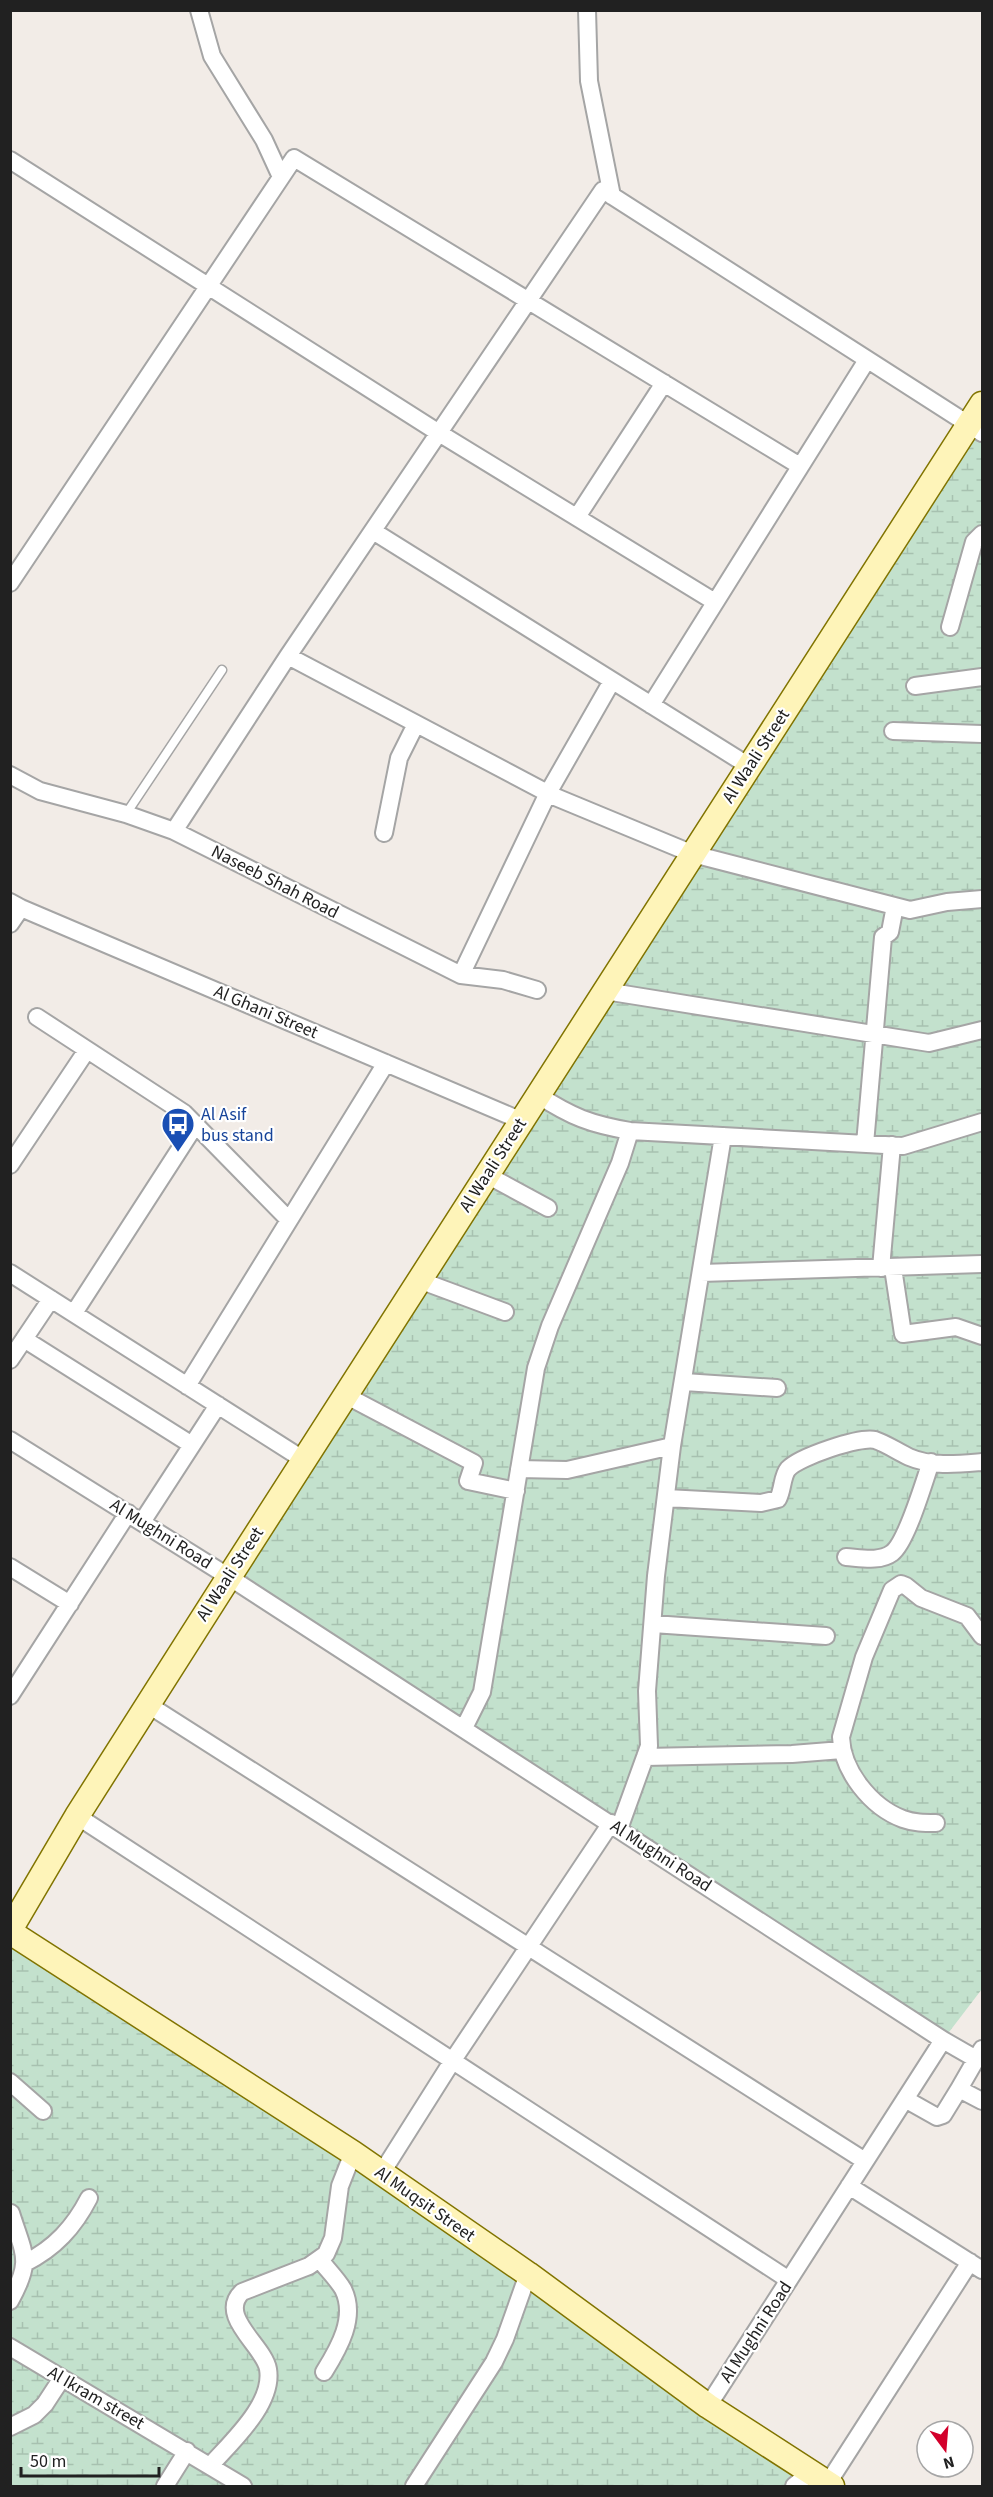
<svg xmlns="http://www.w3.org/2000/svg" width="993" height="2497" font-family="'Source Sans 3',sans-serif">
<defs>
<pattern id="wetland-marsh" width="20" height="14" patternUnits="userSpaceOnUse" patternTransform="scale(1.5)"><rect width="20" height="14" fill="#c3e1cd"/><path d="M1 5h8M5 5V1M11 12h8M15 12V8" fill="none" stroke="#a7c1b0"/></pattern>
</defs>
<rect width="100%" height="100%" fill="#f2ece7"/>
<path fill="url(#wetland-marsh)" d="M982,402V1989L943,2040L229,1577Z
M11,1947L846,2486H11Z"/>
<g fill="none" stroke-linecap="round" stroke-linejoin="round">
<g stroke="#a5a5a5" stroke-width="11">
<path id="lane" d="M126,814L222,670"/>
</g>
<g stroke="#a5a5a5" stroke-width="20">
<path id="street" d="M199,10L212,56L264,140L281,177
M587,10L589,81L612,196
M10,160L439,433L715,602
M577,517L664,383
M373,531L749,766
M10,583L294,158L800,466
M950,627L974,542L982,534
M288,656L553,796L693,854L910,910L947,902L982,899
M915,686L982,677
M651,705L867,360
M893,731L982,734
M10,775L40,791L126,814L174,831L461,975L503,980L537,990
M174,831L288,656L603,190L982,433
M384,833L399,758L416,724
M10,902L21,908L522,1121
M10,924L21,908
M461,975L548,793L612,681
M605,991L929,1043L982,1030
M37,1017L184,1113L289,1220
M538,1095C572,1117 590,1124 630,1131L903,1146L982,1122
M865,1144L883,937L890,932L895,906
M10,1165L87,1050
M487,1175L548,1208
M881,1268L892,1145
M893,1268L903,1334L956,1327L982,1336
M10,1273L304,1460
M701,1273L982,1264
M419,1280L505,1312
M74,1313L196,1124
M24,1339L192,1445
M10,1360L51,1299
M684,1382L777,1388
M187,1386L386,1063
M345,1395L474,1463L468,1481L516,1491
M10,1440L229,1577L943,2040L708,2406
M519,1469L567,1470L672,1446
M666,1498L761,1503L778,1499C783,1490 782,1476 788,1469C799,1457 860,1436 875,1440C887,1444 898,1452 909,1457C932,1467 958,1464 982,1462
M142,1522L218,1405
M846,1557C861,1558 880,1562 892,1553C907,1542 924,1481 931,1462
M10,1567L70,1604
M653,1624L826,1636
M10,1696L128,1513
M147,1704L865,2161
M464,1728L482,1692L536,1368L550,1326L620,1163L630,1131
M645,1757L792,1754L842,1750
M77,1816L789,2280
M936,1823C924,1823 914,1823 903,1819C871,1807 842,1771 841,1737L864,1657L892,1590L901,1584L906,1586L921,1598L967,1616L982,1636
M619,1829L649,1746L647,1691L656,1576L672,1446L723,1136
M943,2040L976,2059
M10,2082L43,2111
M959,2089L982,2049
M905,2099L937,2117L943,2115L959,2089L982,2101
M381,2174L453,2060L611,1823
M849,2186L982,2270
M320,2260C327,2269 337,2279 343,2289C357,2317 339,2348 324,2372
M25,2263C55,2248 74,2227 89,2198
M10,2301C33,2260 24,2255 11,2213
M10,2347L243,2486
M10,2427L34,2415L45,2404L62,2378
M210,2466C231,2442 274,2404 268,2369C264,2346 217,2316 242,2292L309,2266L326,2254L333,2238L340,2186L353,2153
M828,2483L970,2262
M165,2486L187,2451
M414,2486L494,2362L505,2339L528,2274
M794,2486L811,2472"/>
</g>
<g stroke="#817400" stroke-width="27">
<path id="secondary" d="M10,1930L77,1816L229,1577L982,404
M10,1932L353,2153L528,2274L708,2406L832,2486"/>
</g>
<use href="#lane" stroke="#fff" stroke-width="8"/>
<use href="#street" stroke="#fff" stroke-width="16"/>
<use href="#secondary" stroke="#fef4b9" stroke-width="24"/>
</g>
<defs>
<g id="bus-pin" transform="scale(1.725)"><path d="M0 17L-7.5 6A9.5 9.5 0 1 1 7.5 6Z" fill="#1a4fb4" stroke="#fff"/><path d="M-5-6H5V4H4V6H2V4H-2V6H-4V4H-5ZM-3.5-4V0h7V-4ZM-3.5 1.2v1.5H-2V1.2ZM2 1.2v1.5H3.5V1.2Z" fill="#fff"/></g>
</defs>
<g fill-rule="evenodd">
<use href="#bus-pin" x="178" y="1124"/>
</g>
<g text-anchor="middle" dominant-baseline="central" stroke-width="4.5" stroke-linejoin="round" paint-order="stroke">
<g font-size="18" fill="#212121" stroke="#fff">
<text transform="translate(756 756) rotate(-57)">Al Waali Street</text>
<text transform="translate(275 882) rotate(27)">Naseeb Shah Road</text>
<text transform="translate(266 1012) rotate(23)">Al Ghani Street</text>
<text transform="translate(493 1165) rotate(-57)">Al Waali Street</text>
<text transform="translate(161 1534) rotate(32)">Al Mughni Road</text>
<text transform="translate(230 1574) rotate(-57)">Al Waali Street</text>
<text transform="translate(661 1856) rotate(33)">Al Mughni Road</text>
<text transform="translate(425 2204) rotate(35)">Al Muqsit Street</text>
<text transform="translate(756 2332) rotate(-57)">Al Mughni Road</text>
<text transform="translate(96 2398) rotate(30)">Al Ikram street</text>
</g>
<g font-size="18" fill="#164399" stroke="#fff" text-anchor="start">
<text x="201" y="1114">Al Asif<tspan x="201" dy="21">bus stand</tspan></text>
</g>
</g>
<rect width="993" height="2497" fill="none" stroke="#212121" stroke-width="24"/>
<g transform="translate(945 2449) rotate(164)"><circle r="28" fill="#ffffff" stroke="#a6a6a6" stroke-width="1.5"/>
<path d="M0-4.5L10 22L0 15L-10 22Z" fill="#d3002b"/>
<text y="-9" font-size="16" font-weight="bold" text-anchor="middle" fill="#212121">N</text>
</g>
<path d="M21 2467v9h138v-9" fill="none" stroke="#212121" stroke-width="3"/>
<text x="30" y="2467" font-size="18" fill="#212121" stroke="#ffffff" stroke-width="4.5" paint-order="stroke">50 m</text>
</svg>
